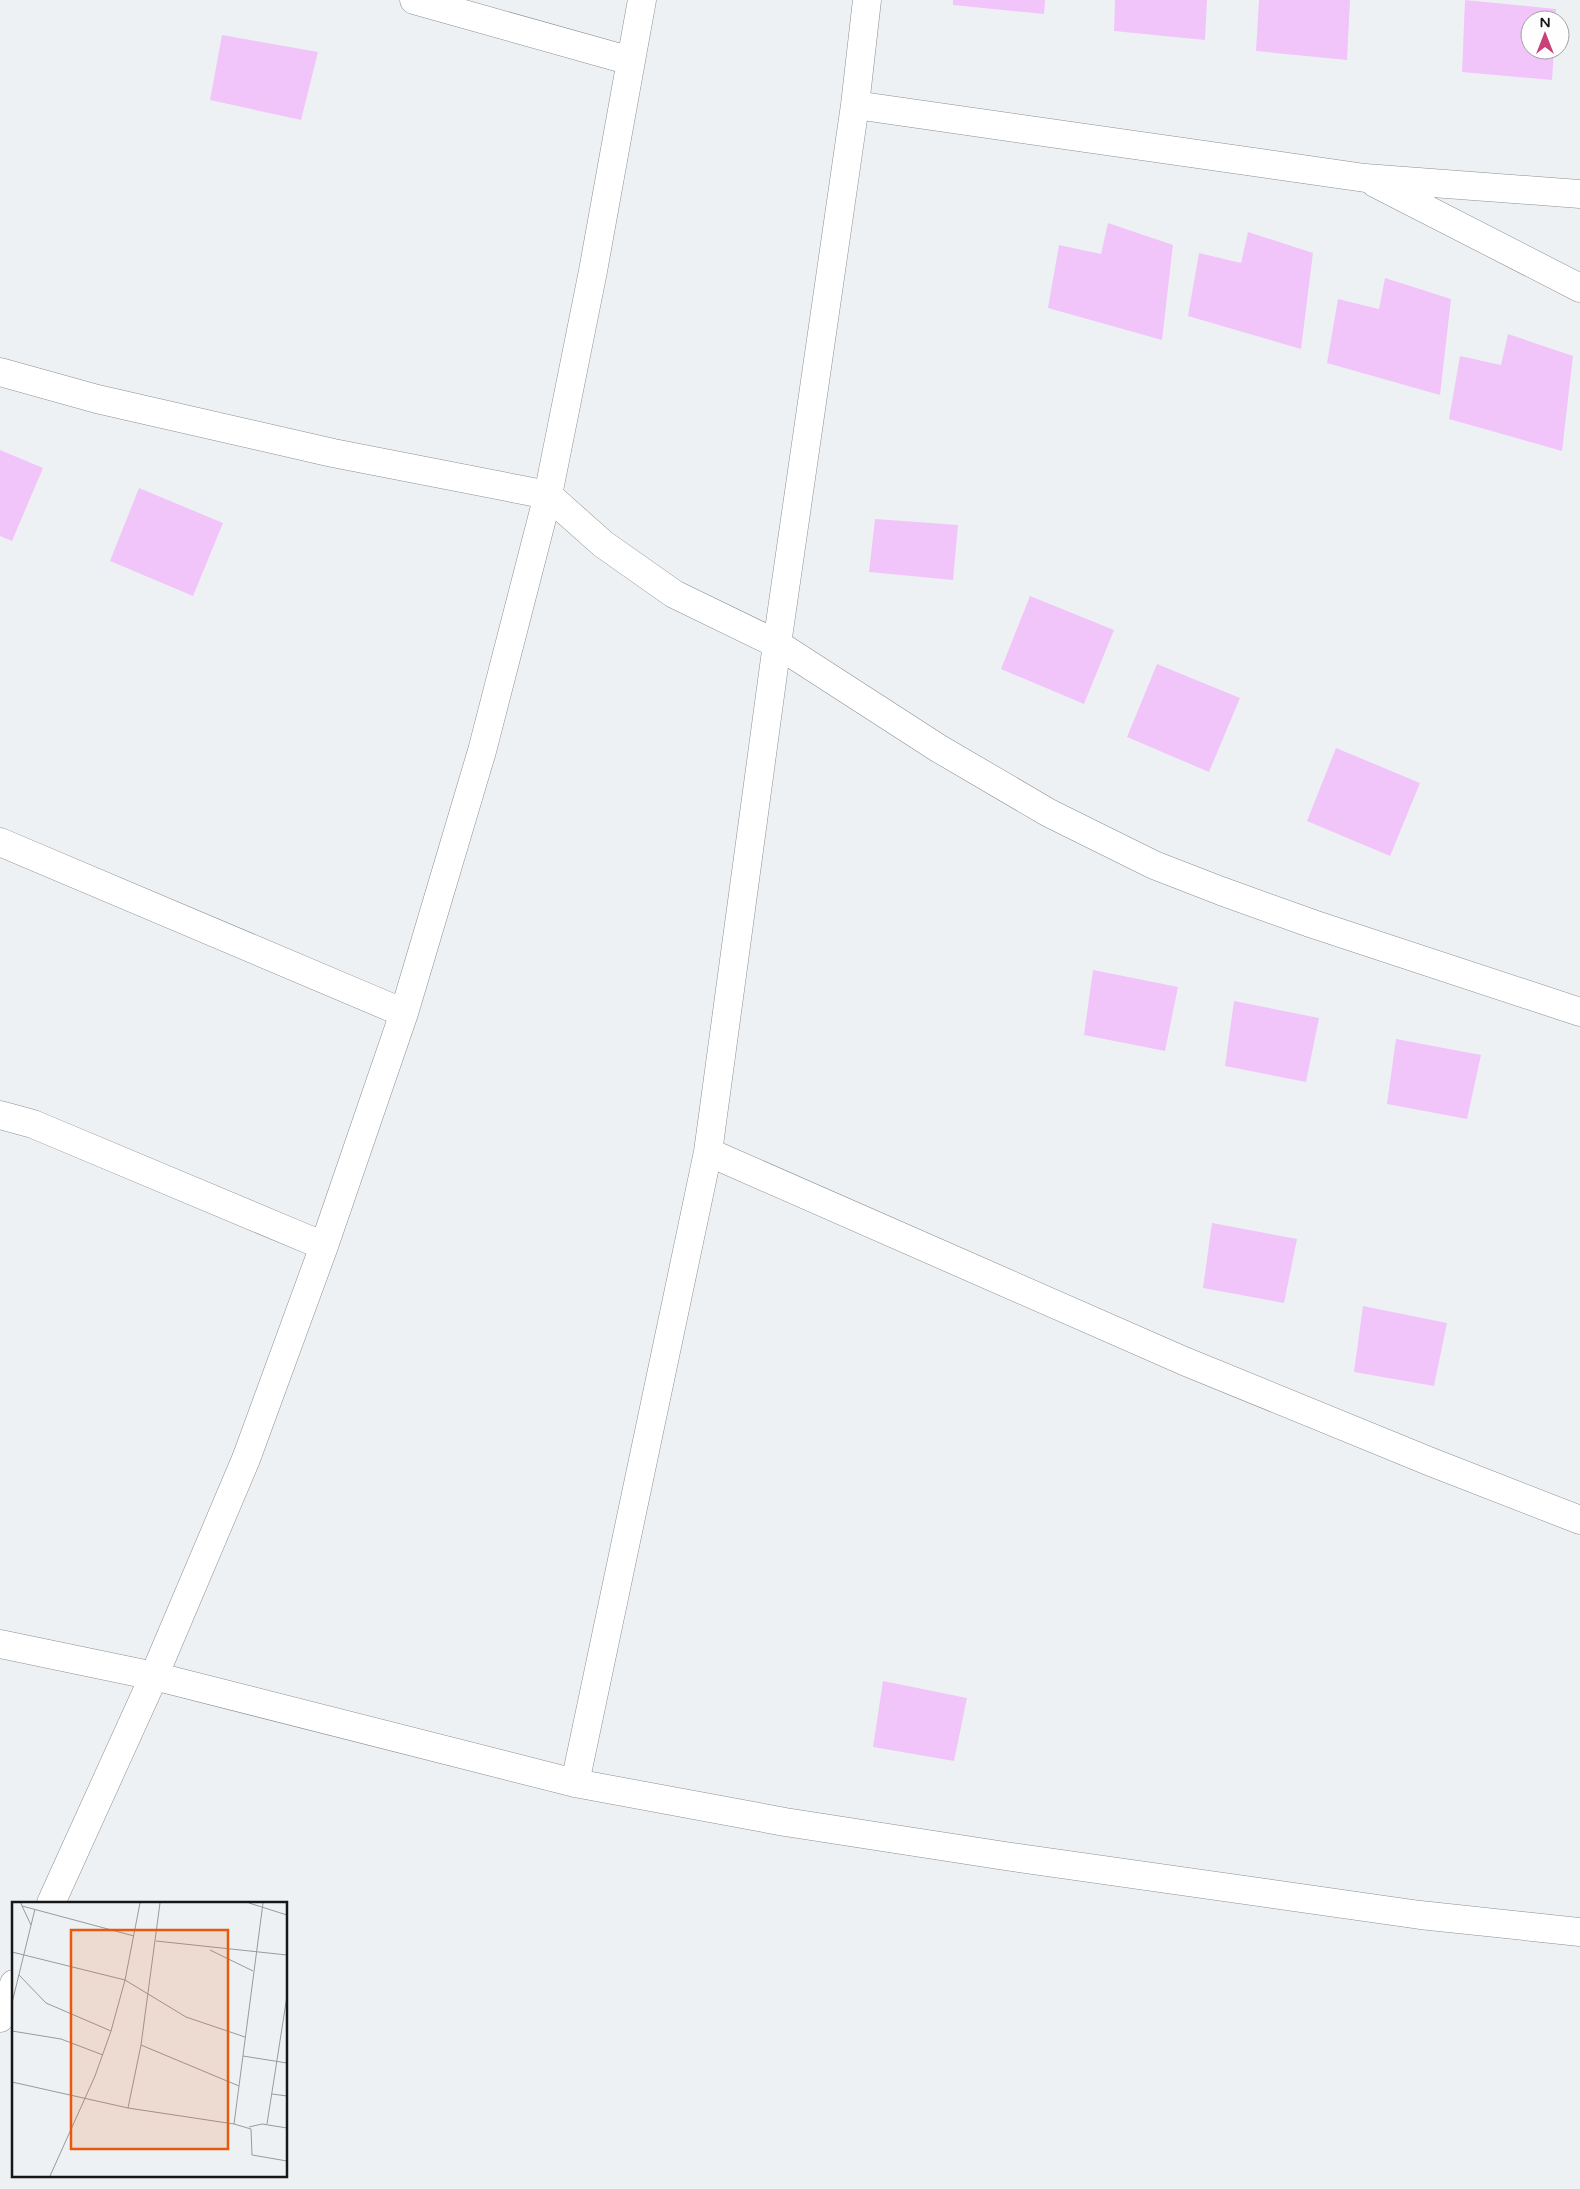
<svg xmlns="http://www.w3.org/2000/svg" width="1580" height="2189" font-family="'Varela Round',sans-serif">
<rect width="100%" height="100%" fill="#eef1f4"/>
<path fill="#f1c5fa" d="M953,0H1045L1044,14L953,5Z
M1115,0H1207L1205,40L1114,31Z
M1259,0H1350L1347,60L1256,51Z
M1465,0L1556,9L1555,20H1530V50H1554L1552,80L1462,72Z
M222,35L318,52L301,120L210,100Z
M1108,223L1173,245L1162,340L1048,308L1059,245L1101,254Z
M1248,232L1313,253L1301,349L1188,316L1199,253L1241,263Z
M1385,278L1451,299L1440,395L1327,363L1338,299L1379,309Z
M1508,334L1573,356L1562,451L1449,419L1460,356L1501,365Z
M0,450L43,468L12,541L0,536Z
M139,488L223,523L193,596L110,561Z
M875,519L958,525L953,580L869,572Z
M1030,596L1114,630L1084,704L1001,669Z
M1157,664L1240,698L1209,772L1127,737Z
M1336,748L1420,783L1390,856L1307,821Z
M1093,970L1178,987L1165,1051L1084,1035Z
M1234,1001L1319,1018L1306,1082L1225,1066Z
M1396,1039L1481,1055L1467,1119L1387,1104Z
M1212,1223L1297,1239L1284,1303L1203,1288Z
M1363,1306L1447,1323L1434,1386L1354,1372Z
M883,1681L967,1698L954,1761L873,1747Z"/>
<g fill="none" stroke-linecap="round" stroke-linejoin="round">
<g stroke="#8c8f91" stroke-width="29">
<path id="minor" d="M414,0L631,61
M855,105L1365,178L1580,194
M1375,183L1580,288
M0,372L97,399L333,453L548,495L603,544L674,594L777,644L938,748L1049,813L1154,865L1221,891L1313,924L1580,1012
M0,842L404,1013
M0,1115L33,1124L324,1246
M708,1152L1184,1361L1431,1462L1580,1520
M0,1644L154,1676L575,1783L785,1822L1005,1856L1420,1915L1580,1932
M575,1783L708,1152L777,644L855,105L867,0
M51,1903L154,1676L246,1459L324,1246L404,1013L482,751L548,495L593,271L642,0
M0,2018L14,1984"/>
</g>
<use href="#minor" stroke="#fff" stroke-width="28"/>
</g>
<g transform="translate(12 1902)">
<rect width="275" height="275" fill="#eef1f4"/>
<path fill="none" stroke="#989a9c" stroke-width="1" d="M9,1L10,4L122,34M237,1L275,13M10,4L19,23M144,39L275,53M198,48L241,69M0,50L113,78L174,115L233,135M7,73L34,101L99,129M0,101L23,7M0,129L49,137L91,153M129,143L227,184M231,154L275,161M0,180L116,206L222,222L251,1M260,192L275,194M116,206L129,143L148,1M222,222L239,227L240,253L275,259M255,222L275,94M237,225L250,222L275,226M38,274L83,174L99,129L113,78L128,1"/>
<path fill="#e8590c" fill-opacity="0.15" stroke="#e8590c" stroke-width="2.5" d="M59,28H216V247H59Z"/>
<rect width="275" height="275" fill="none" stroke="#161718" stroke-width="2.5"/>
</g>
<g transform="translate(1545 35)"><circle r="24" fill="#fefeff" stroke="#a1a2a3"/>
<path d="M0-4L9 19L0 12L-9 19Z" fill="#ca4078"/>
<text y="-8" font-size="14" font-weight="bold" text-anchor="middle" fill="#161718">N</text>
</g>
</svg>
